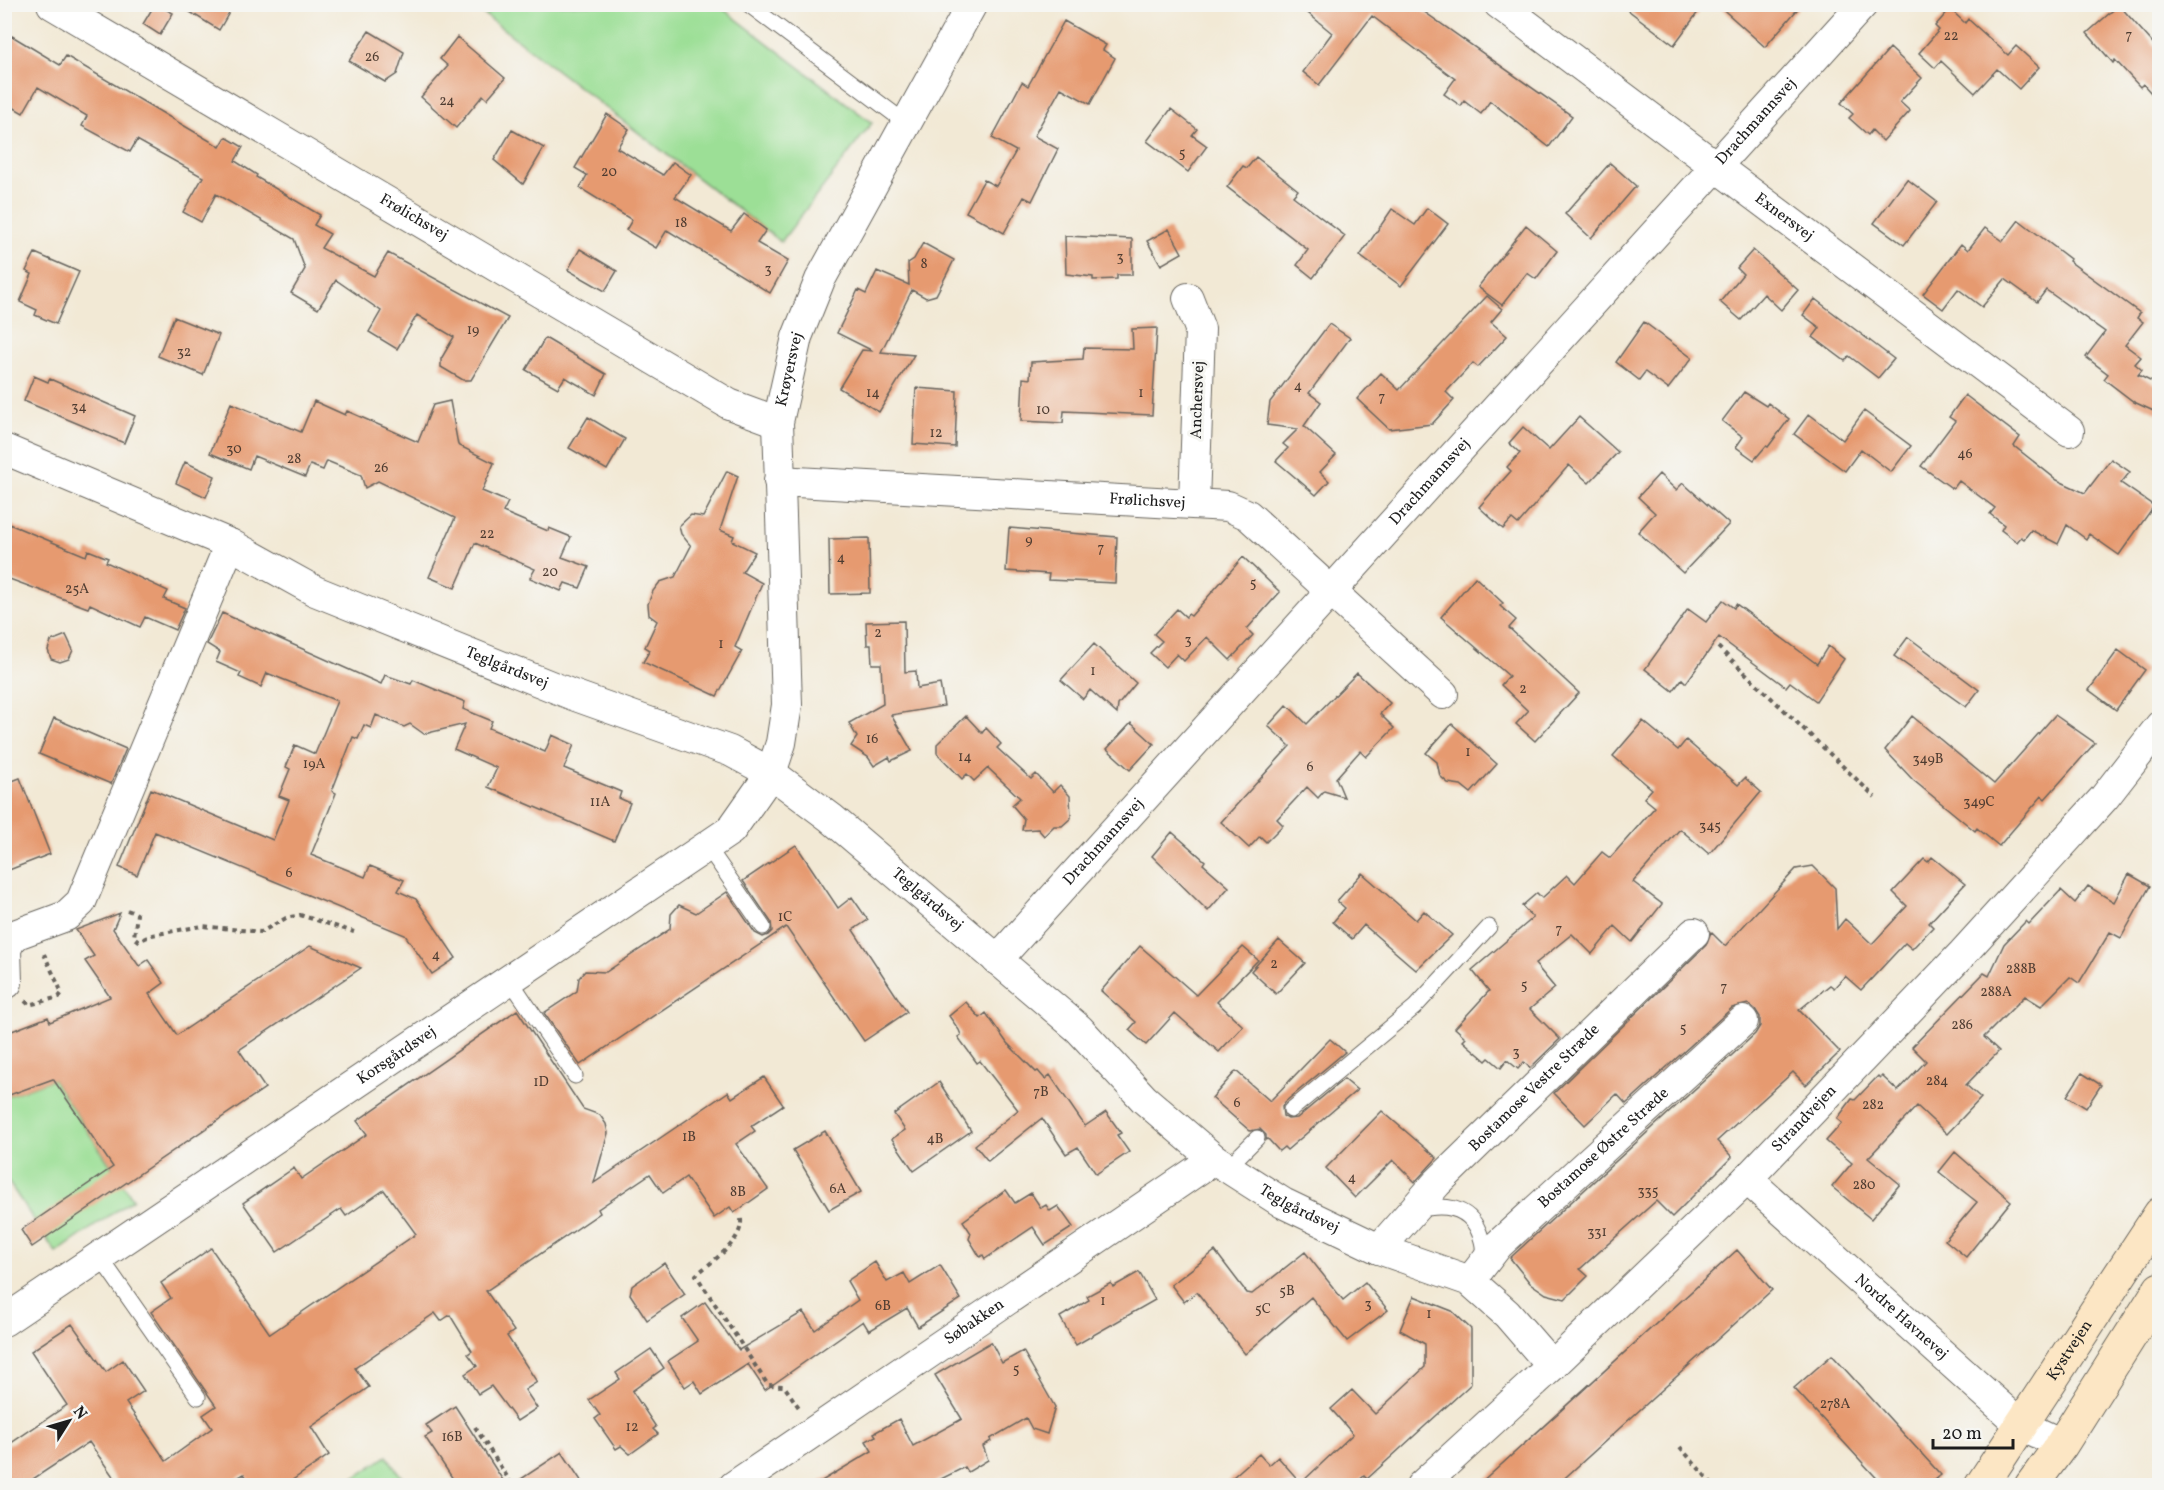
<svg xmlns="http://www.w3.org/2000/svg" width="2164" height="1490" font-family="Vollkorn,serif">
<rect width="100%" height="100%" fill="#f6f6f2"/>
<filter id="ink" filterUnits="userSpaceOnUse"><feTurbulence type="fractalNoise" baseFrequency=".0167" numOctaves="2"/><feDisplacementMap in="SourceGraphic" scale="12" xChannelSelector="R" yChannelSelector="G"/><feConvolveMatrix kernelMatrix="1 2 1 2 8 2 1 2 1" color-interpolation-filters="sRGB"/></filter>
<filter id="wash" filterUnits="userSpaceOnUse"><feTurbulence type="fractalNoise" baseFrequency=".008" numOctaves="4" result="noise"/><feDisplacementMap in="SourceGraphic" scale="24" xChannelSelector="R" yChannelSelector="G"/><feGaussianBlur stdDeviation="1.35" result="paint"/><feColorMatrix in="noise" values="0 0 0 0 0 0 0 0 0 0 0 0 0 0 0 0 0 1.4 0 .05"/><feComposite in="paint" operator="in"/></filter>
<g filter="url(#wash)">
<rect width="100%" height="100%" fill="#f2e9d5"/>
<path fill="#9cdf96" stroke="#5c7e59" stroke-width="1.5" d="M472,5H718L872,123L781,242Z
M53,1079L133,1199L56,1253L5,1177V1097Z
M387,1456L407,1485H344Z"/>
<g id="blocks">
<path fill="#e69a6f" d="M155,4L173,13L160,35L143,24Z
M177,4H234L219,30Z
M1297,4H1413L1572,116L1549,147L1490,101L1481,114L1464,101L1461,106L1444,94L1455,79L1372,16L1319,85L1303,72L1332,33Z
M1620,4H1704L1674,45Z
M1717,4H1802L1765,47Z
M2119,5L2160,51V103L2143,84L2140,87L2115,60L2113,63L2087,33Z
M1950,9L1965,23L1968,19L2008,55L2016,46L2039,67L2019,89L1997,69L1975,93L1941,61L1935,68L1919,53L1939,30L1935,26Z
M1064,21L1106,45L1103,50L1115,58L1090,104L1061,88L1034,136L1058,149L1032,201L1024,197L1004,233L966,212L984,180L996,186L1016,151L992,138L1022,82L1028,86Z
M369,31L404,52L397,74L385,82L349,61Z
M12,36L60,65L66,56L220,147L226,137L243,147L235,161L257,175L256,177L320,215L314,225L330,234L321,248L374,276L388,253L508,318L471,380H463L441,367V359L454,337L417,315L397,349L369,332L381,311L336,280L318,309L291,293L305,269L294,239L216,194L201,222L183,212L203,177L137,140L130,152L82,126L87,116L38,87L23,113L4,102V48Z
M457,37L505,78L487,99L483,95L456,128L421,97L448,66L440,59Z
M1890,48L1922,78L1900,102L1910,111L1883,141L1872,130L1868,135L1849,118L1853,114L1841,103Z
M1171,109L1197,129L1192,135L1207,146L1188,172L1147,141Z
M607,114L629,129L617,148L663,175L673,162L691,175L675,197L731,231L744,214L766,230L757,243L788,261L770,293L667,230L656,248L626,230L632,220L580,188L587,175L575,168Z
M512,130L544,148L523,184L494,160Z
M1256,157L1298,190L1293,196L1345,236L1313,278L1297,265L1308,250L1227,187L1243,166L1247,168Z
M1610,163L1636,186L1591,238L1565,214Z
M1907,179L1937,202L1904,245L1874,223Z
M1427,208L1448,224L1401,286L1360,256L1392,209L1415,225Z
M2019,220L2070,259L2069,261L2140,313L2137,318L2143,322L2125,345L2141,357L2135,364L2142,370L2138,375L2160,386V414L2134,402L2104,379L2108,374L2086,357L2105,332L2046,290L2037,302L2005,279L1982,307L1958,289L1943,309L1923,294L1961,244L1968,250L1985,228L2003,241Z
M1526,225L1557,251L1536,279L1527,273L1502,305L1478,287Z
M1169,229L1182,253L1161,265L1147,241Z
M1065,236L1132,239V275H1117V279L1093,280V277L1066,274Z
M923,243L954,260L936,295L926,298L912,290L881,352L914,355L879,412L839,388L862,350L873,351L837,333L858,290L866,294L877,271L909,285L908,263L914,259Z
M580,249L617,271L605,291L568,270Z
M1753,250L1798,290L1781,310L1764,294L1741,320L1720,302L1743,274L1737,268Z
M35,253L79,272L56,324L35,315L37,310L20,302L32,274L26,271Z
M1487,296L1502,309L1491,322L1507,336L1478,367L1473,363L1446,392L1454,400L1432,424L1389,429L1357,399L1381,373L1399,390Z
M1815,299L1894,359L1878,378L1849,356L1845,361L1813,337L1820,328L1803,315Z
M174,317L219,335L203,375L158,356Z
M1644,322L1692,358L1668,389L1645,372L1639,380L1616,362Z
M1329,324L1350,338L1309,393L1321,402L1304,426L1336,455L1320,472L1329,481L1316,495L1276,461L1288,448L1283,444L1298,429L1267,425L1270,402Z
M1157,328L1152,415L1064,411L1063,423L1021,421L1023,378L1030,379L1031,362L1083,359L1084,348L1133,349L1132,329Z
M545,338L606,374L596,395L565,377L558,388L526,370Z
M34,376L48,382L50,379L135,416L124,443L24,401Z
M916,388L957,391L955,447L913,444Z
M1744,392L1766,406L1768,403L1789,419L1768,447L1766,446L1754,460L1736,447L1743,437L1722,421Z
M1965,395L2020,437L2014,446L2057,480L2085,493L2111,459L2130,472L2121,483L2154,506L2119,555L2089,534L2086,539L2067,525L2058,544L2031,530L2024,539L2021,537L2017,542L2001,530L2004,525L1990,514L1995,508L1959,481L1953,489L1921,466L1955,421L1949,417Z
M314,401L345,415L347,411L418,442L433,405L450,401L458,445L494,463L482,491L508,502L503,512L548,531L549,528L571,537L562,557L589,567L580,588L565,583L561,591L530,578L535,569L475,543L455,588L429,577L455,518L378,481L365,488L361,475L327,461L323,470L310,465L305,477L254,456L249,469L210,453L231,403L301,432Z
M1864,411L1911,446L1891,472L1861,449L1845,471L1794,434L1809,414L1843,440Z
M588,417L625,439L607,470L569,448Z
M1579,417L1618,452L1589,483L1569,465L1518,524L1512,519L1503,529L1479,507L1511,471L1507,467L1520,453L1509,443L1523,427L1549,450Z
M185,462L215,476L206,497L176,483Z
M727,471L738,476L720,530L734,536L732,541L755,552L742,572L762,583L735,647L742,651L717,696L643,662L650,650L645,647L657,621L649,615L648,604L653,591L660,582L675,577L691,546L681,534L679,526L691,515L703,517Z
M1659,474L1676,490L1683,483L1729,524L1683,573L1638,532L1655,513L1638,497Z
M4,522L86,556L88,550L108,558L106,562L168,591L164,599L185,608L175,630L145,617L140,627L90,604L88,608L4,577Z
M1009,528L1117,537L1115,583L1048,580L1049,574L1006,571Z
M869,538L870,593L830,594L829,539Z
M1243,557L1280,592L1247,629L1253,635L1230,660L1207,637L1184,661L1177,654L1165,667L1150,653L1162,641L1154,634L1177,609L1186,617L1188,614L1191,616Z
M1475,577L1503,603L1500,606L1516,620L1509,628L1579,693L1535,741L1516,724L1528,711L1501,685L1509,676L1441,617Z
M1723,600L1734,608L1736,604L1817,664L1828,646L1844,659L1816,701L1790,682L1786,687L1719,637L1686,683L1682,679L1673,691L1645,669L1688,609L1706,622Z
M222,613L381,684L385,675L411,684L413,680L465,702L463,709L492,721L489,728L545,752L552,735L574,745L564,768L621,792L619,798L630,803L614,841L488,787L497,768L454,749L465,724L424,734L410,724L404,727L376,715L371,728L364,725L358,739L353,737L332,791L336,793L311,855L365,877L370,866L404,880L398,891L416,899L456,958L432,974L405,935L155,832L137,875L119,867L151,789L273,840L289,800L279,796L290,769L286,767L295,745L315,754L337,701L267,673L261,687L239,677L241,673L216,662L220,652L207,644Z
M904,621L905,672L916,671L917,688L940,684L944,706L891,715L912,751L891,761L889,757L874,766L868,757L851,746L857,737L849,723L883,704L881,664H872L871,645H867L866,622Z
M66,635L73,650L69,659L60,662L51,659L48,650L51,641Z
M1908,637L1979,690L1966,707L1894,656Z
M1094,644L1136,683L1118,705L1117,714L1090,690L1083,699L1061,680Z
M2118,650L2145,670L2116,710L2089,690Z
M1357,673L1390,703L1380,714L1394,728L1366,757L1360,751L1336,778L1344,797L1324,791L1318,798L1307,787L1277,819L1283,825L1266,842L1260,836L1249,848L1221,822L1290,746L1268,726L1287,705L1307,724Z
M2055,715L2095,743L2045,799L2042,796L1999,846L1977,828L1975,831L1913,780L1885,750L1912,716L1994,784Z
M966,716L982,733L986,728L1001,744L997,748L1031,779L1036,774L1053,792L1060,785L1070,796L1071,818L1062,826H1054L1044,836L1038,829L1022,830L1024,819L1012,805L1020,798L988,768L974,781L967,774L962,779L937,753V744Z
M54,718L126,749L111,784L39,754Z
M1643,721L1678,750L1686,740L1738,785L1745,778L1761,792L1709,854L1680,829L1633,882L1662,904L1632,942L1615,926L1592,954L1572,934L1535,964L1555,988L1530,1009L1560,1039L1530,1068L1524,1062L1518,1069L1507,1060L1501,1068L1489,1058L1486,1061L1463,1041L1466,1038L1455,1028L1489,991L1472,970L1533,918L1522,906L1537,893L1542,898L1567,875L1575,883L1602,852L1610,858L1655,807L1644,798L1652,789L1613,756Z
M1131,723L1154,744L1130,770L1107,749Z
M1452,724L1497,764L1471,793L1461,785L1448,783L1440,776L1437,762L1426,753Z
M20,778L50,854L9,870L4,858V784Z
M1172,832L1205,861L1203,864L1229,887L1208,911L1152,856Z
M796,845L838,908L852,897L868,920L853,930L907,1012L864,1041L786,927L580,1065L544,1013L577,991L579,978L585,971L606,972L670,929L671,914L679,905L696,913L727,892L755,933L763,937L768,935L772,931L771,922L743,881Z
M1932,857L1965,884L1929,923L1933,927L1912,949L1905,943L1861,990L1845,976L1834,988L1830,985L1799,1010L1840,1052L1806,1085L1793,1072L1717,1141L1732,1157L1672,1217L1656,1201L1580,1269L1588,1276L1565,1299L1546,1294L1530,1283L1510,1258L1755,1034L1760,1026V1017L1755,1009L1748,1004L1732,1008L1626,1104L1617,1094L1585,1125L1554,1093L1706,945L1711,932L1725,946L1796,869L1813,866L1835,888L1837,929L1845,919L1872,944L1907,906L1893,892L1924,859L1928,862Z
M1362,873L1416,920L1424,911L1452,935L1416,970L1364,925L1352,939L1333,922L1345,908L1337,901Z
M2129,874L2150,886L2121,938L2110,932L2079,983L2070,977L2041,1006L2025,996L1984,1037L1999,1051L1966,1085L1981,1098L1947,1134L1917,1106L1868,1158L1900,1184L1871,1219L1832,1187L1852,1163L1826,1141L1842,1123L1837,1119L1852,1099L1855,1100L1878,1076L1880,1078L1882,1076L1898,1091L1926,1061L1912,1047L1984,973L1989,976L2004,944L2026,921L2029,924L2061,890L2075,903L2088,886L2114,902Z
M120,913L113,929L139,966L148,960L164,983L149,994L177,1035L310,946L361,968L239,1050L265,1088L32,1247L21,1230L113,1167L53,1079L4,1097V1034L48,1017L50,1022L110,997L85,961L94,956L76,930Z
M1279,940L1305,963L1276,994L1251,971Z
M1140,946L1196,995L1243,947L1258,960L1217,1002L1243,1026L1219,1052L1175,1013L1146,1045L1129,1030L1136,1022L1101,991Z
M966,1002L980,1018L986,1013L1007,1043L1036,1072L1038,1071L1045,1079L1050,1075L1085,1126L1106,1112L1121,1133L1117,1135L1129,1152L1096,1174L1078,1147L1066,1154L1042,1118L988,1161L975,1145L1018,1110L980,1061L977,1063L958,1037L961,1035L959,1030L949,1016Z
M517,1010L583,1109L600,1115L606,1124L608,1133L594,1183L728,1092L732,1098L764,1077L783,1105L751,1126L755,1131L736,1144L768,1189L734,1213L730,1207L714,1218L686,1177L663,1193L650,1174L598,1209L600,1213L486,1291L514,1331L507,1336L537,1382L525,1390L537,1408L517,1421L491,1386L478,1394L465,1374L477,1366L468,1354L472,1351L450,1315L441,1321L435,1313L355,1368L369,1387L311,1427L329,1455L285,1485H252L244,1474L225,1485H119L89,1442L24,1485H4V1448L67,1405L31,1351L72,1324L106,1372L123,1360L144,1391L126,1403L166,1461L212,1428L203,1415L216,1406L151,1312L171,1298L161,1283L211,1248L270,1334L416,1234L384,1190L346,1216L341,1209L277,1252L243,1203L294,1168L301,1179L367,1134L357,1121Z
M1330,1039L1345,1052L1285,1102L1282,1107L1283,1116L1288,1119L1297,1118L1344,1079L1357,1090L1287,1150L1284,1147L1279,1151L1268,1139L1266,1140V1135L1260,1129L1250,1131L1212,1098L1236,1071L1270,1101Z
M2082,1073L2101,1085L2086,1108L2067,1096Z
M939,1082L971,1131L914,1171L892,1139L905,1130L894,1114Z
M1382,1111L1437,1158L1415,1182L1393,1160L1355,1198L1326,1168Z
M825,1131L861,1192L829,1210L793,1150Z
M1955,1152L2011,1201L1966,1257L1945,1240L1977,1202L1939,1172Z
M1006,1190L1015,1203L1031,1193L1041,1208L1046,1205L1050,1211L1058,1206L1073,1227L1045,1245L1033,1227L985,1259L983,1255L980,1257L969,1239L971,1233L963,1221Z
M1737,1250L1772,1290L1557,1485H1479Z
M1215,1251L1247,1293L1252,1294L1305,1252L1343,1300L1365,1282L1388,1310L1347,1341L1311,1297L1245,1354L1197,1292L1184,1302L1171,1285Z
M875,1262L887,1282L904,1273L910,1284L940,1265L961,1299L918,1327L907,1308L869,1331L863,1321L765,1390L748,1364L702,1394L694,1381L685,1387L668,1361L698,1341L682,1318L705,1302L739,1350L803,1312L815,1330L858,1300L847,1281Z
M664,1263L685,1294L647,1320L630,1294L632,1286Z
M1139,1272L1155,1300L1076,1345L1060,1317L1089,1300L1087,1296L1111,1283L1113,1287Z
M1414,1296L1452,1311L1471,1329V1384L1367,1479L1364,1476L1354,1485H1224L1259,1454L1269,1465L1278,1457L1301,1483L1353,1434L1331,1409L1352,1390L1375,1414L1425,1367V1344L1400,1330Z
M991,1342L1002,1363L1023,1351L1055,1407L1047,1434L1032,1429L1026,1418L990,1439L991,1441L983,1446L988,1460L968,1472L965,1467L929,1485H815L872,1451L866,1441L876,1436L874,1433L899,1419L913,1446L962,1419L935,1375Z
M651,1349L664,1368L632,1391L656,1427L653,1429L658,1434L630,1454L621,1446L616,1449L595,1419L600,1415L589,1400L620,1379L616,1373Z
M1832,1355L1941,1475L1929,1485H1883L1794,1388Z
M455,1406L506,1485H457L425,1437L432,1433L426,1425Z
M562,1452L584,1485H512Z"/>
</g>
</g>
<g filter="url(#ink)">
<use href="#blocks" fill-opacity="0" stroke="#67645d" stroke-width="1.5"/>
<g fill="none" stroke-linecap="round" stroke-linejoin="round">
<g stroke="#67645d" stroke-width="17">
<path id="service" d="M748,4L906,123
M707,846L763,927
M510,980L575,1076
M1291,1110L1415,1007L1489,927
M1227,1168L1257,1138
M1418,1210C1442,1204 1468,1205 1479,1232C1483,1242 1485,1250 1481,1260
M100,1257L198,1397"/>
</g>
<g stroke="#67645d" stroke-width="32">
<g id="minor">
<path id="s1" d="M52,4L729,404L778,422"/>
<path id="s2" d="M1499,4L2069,431"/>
<path d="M1188,298L1200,329L1194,503"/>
<path id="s3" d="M4,449L230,544L315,591L573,695L730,751L771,773L831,818L1079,1029L1144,1099L1214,1159L1283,1203L1379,1249L1470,1281L1507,1314L1552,1366"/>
<path id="s4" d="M779,481L1228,506L1248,515L1443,694"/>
<path id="s5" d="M997,960L1863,4"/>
<path d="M4,984L7,983L6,949L10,941L17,934L66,916L81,902L230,544"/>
<path id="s6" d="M1747,1179L2021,1425L2062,1444"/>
<path id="s7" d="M1379,1249L1437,1183L1694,933"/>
<path id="s8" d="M1470,1281L1498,1245L1743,1021"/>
<path id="s9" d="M4,1321L731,830L771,773L781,743L787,705L778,422L797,337L820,280L972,4"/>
<path id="s10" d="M734,1486L1214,1159"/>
<path id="s11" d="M1421,1486L1552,1366L1747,1179L1963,953L2104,798L2160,726"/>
</g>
</g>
<g stroke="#67645d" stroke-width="35">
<g id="secondary">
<path id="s12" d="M1981,1486L2160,1214"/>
<path d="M2031,1486L2062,1444L2160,1289"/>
</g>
</g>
<path stroke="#67645d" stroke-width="4" stroke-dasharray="4.5 4.5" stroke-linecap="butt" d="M1718,647L1875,797
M127,910L137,914L134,937L139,941L152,935L202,926L261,932L286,918L300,915L354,932
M25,1001L29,1005L59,997L62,993L44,954
M741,1219C743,1242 712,1261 696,1275L768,1385L784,1386L800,1409
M475,1427L513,1486
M1680,1447L1714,1486"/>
<use href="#service" stroke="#fff" stroke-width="15"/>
<use href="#minor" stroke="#fff" stroke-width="30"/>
<use href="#secondary" stroke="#fce6c4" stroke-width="33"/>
</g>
</g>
<g text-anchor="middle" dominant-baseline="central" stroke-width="6" stroke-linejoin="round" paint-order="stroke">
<g font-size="14" fill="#4e3c31">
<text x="2129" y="35">7</text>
<text x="1951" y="36">22</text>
<text x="372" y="57">26</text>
<text x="447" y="101">24</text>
<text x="1182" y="153">5</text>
<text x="609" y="172">20</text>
<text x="681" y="223">18</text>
<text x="1120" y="257">3</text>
<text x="924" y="264">8</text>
<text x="768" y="269">3</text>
<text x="473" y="330">19</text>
<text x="184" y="352">32</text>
<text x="1298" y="386">4</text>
<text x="873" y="393">14</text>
<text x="1141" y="393">1</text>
<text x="1382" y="397">7</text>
<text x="79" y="407">34</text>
<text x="1043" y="410">10</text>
<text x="936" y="433">12</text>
<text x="234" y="449">30</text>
<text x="1965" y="454">46</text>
<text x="294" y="459">28</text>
<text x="381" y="468">26</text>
<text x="487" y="534">22</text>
<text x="1029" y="540">9</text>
<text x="1101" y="548">7</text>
<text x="841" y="558">4</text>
<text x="550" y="572">20</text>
<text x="1253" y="583">5</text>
<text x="77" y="589">25A</text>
<text x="878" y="633">2</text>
<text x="1188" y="640">3</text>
<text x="721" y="644">1</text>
<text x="1093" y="671">1</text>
<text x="1523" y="689">2</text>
<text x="872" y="739">16</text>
<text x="1468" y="752">1</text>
<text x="965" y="757">14</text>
<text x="1928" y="759">349B</text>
<text x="314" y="764">19A</text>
<text x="1310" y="767">6</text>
<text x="600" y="802">11A</text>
<text x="1979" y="802">349C</text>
<text x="1710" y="826">345</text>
<text x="289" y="873">6</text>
<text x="785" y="917">1C</text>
<text x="1559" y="929">7</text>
<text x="436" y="955">4</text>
<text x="1274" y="964">2</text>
<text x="2021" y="969">288B</text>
<text x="1524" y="985">5</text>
<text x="1724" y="987">7</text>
<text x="1996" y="992">288A</text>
<text x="1962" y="1025">286</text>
<text x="1683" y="1028">5</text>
<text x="1516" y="1052">3</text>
<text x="1937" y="1081">284</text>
<text x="541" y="1082">1D</text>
<text x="1041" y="1092">7B</text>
<text x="1237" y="1103">6</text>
<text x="1873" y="1105">282</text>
<text x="689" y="1137">1B</text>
<text x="935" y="1139">4B</text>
<text x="1352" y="1178">4</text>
<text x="1864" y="1185">280</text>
<text x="838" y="1189">6A</text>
<text x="1648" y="1191">335</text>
<text x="738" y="1192">8B</text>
<text x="1597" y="1232">331</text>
<text x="1287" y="1291">5B</text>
<text x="1103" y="1301">1</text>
<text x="1368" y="1304">3</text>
<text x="883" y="1306">6B</text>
<text x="1263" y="1309">5C</text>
<text x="1429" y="1314">1</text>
<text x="1016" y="1369">5</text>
<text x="1835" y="1404">278A</text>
<text x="632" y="1427">12</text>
<text x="452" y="1437">16B</text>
</g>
<g font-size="16" fill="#1c1c1c" stroke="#f6f6f2">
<text stroke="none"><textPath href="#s5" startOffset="1131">Drachmannsvej</textPath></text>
<text stroke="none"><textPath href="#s1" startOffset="420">Frølichsvej</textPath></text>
<text stroke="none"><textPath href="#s2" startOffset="356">Exnersvej</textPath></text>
<text stroke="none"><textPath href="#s9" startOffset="1354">Krøyersvej</textPath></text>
<text transform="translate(1198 400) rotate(-88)">Anchersvej</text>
<text stroke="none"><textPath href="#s5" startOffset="645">Drachmannsvej</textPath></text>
<text stroke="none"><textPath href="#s4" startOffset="369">Frølichsvej</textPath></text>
<text stroke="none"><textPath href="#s3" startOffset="549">Teglgårdsvej</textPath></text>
<text stroke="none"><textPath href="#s5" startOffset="159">Drachmannsvej</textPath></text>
<text stroke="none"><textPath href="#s3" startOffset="1035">Teglgårdsvej</textPath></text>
<text stroke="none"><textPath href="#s9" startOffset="474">Korsgårdsvej</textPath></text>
<text stroke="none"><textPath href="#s7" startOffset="224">Bostamose Vestre Stræde</textPath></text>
<text stroke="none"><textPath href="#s11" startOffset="531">Strandvejen</textPath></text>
<text stroke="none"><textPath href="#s8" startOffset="189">Bostamose Østre Stræde</textPath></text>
<text stroke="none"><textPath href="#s3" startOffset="1521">Teglgårdsvej</textPath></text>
<text stroke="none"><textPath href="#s6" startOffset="207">Nordre Havnevej</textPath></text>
<text stroke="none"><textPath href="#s10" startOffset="291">Søbakken</textPath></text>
<text stroke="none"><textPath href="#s12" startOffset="162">Kystvejen</textPath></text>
</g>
</g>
<rect width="2164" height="1490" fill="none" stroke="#f6f6f2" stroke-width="24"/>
<g transform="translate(69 1421) rotate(53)" stroke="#f6f6f2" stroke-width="4.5" paint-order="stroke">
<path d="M0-4.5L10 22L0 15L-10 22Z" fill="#1c1c1c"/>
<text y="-9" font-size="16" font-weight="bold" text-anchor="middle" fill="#1c1c1c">N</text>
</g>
<path d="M1933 1439v9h80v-9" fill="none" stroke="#1c1c1c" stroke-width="3"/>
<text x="1942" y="1439" font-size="18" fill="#1c1c1c" stroke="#f6f6f2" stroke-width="4.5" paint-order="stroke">20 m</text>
</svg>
